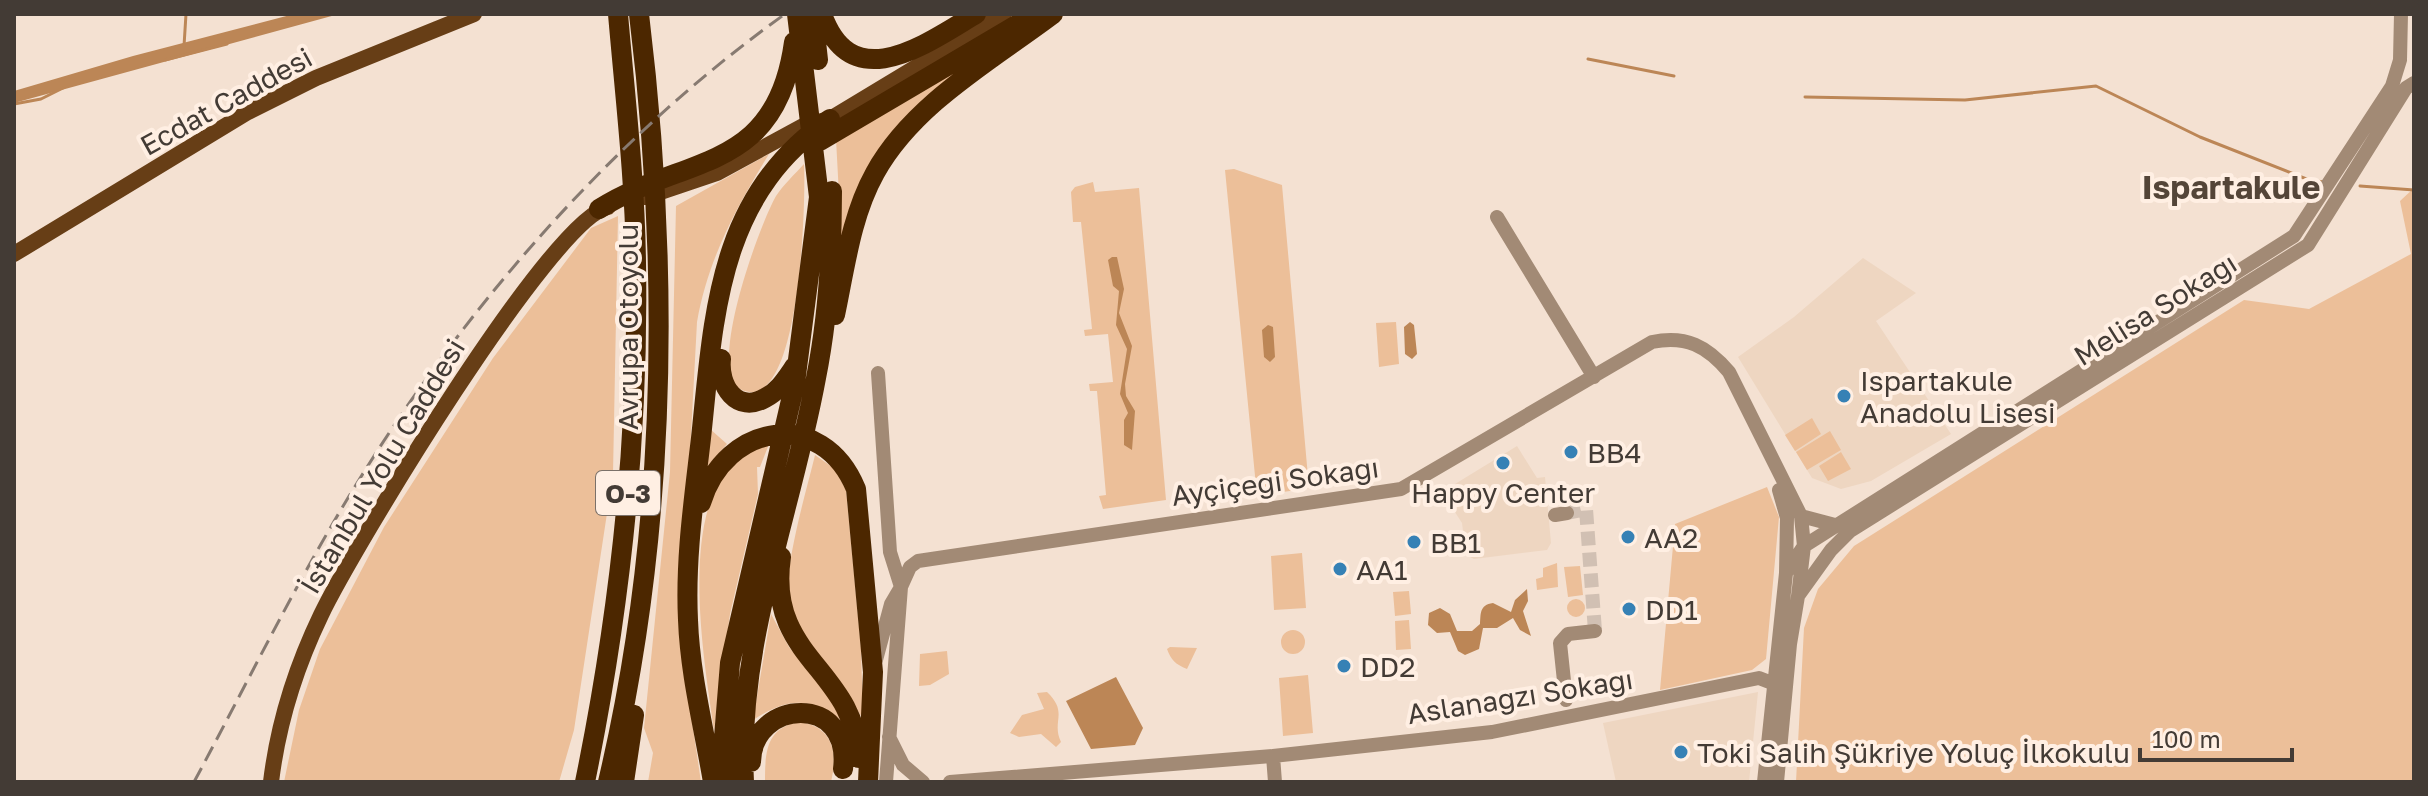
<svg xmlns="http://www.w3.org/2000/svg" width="2428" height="796" font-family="'Golos Text',sans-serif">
<rect width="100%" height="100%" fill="#f4e1d2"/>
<path fill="#eed6c1" d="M1863,258L1916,293L1876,321L1951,434L1871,481L1841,489L1812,478L1738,357L1794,317Z
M1517,446L1537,478L1545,477L1551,543L1547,550L1474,559L1466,555L1462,523L1442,492Z
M1758,692L1749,782H1616L1603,723Z"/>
<path fill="#ecbf99" d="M1000,47L922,103L842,251L836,139Z
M769,154C736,208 708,259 697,322L680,640L701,782H648L653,753L644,728L670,472L676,206Z
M804,164C806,198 801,416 742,390C704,374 760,224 776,196C783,185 795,174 804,164Z
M1234,169L1282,185L1309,488L1257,496L1225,170Z
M1093,182L1095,192L1139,188L1166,500L1103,509L1099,496L1106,495L1097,391H1090L1089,384L1113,382L1108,334L1085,336L1084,330L1092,329L1081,222H1073L1071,192L1075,187Z
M2414,188V782H1796L1804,628L1818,589L1854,546L2244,300L2309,309L2411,254L2400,201Z
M618,216L613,474L574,730L559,782H284L299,710L320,649L384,527L493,358L591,228Z
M1396,322L1399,364L1379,367L1376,323Z
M1812,418L1821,434L1795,451L1785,435Z
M710,429L727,444L705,469Z
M1830,431L1841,450L1807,470L1796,452Z
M769,444L760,467H757L758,494L730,614L714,731C704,658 678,516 735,459C742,451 759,448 769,444Z
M1841,452L1851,469L1828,481L1819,466Z
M815,455L835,469L846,490L861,648L863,719C845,688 799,644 790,612C780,576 806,494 815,455Z
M1767,487L1779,517L1766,659L1752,670L1660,690L1675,524Z
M1302,553L1306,608L1274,610L1271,556Z
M1557,563L1558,587L1537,590L1536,579L1543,577V568Z
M1580,566L1583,595L1568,597L1564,567Z
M1409,591L1411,614L1395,616L1393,592Z
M1567 608a9 9 0 1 1 18 0a9 9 0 1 1-18 0Z
M771,614L789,647L846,718L841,720C808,696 787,698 753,720Z
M1409,620L1411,649L1396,650L1395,621Z
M1281 642a12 12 0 1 1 24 0a12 12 0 1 1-24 0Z
M1170,647L1197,648L1187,669C1175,664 1171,660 1167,649Z
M947,651L949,674L930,685L919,686L920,654Z
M1308,675L1313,733L1283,736L1279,678Z
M1047,692C1069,713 1051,721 1061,742L1056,747L1041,734L1019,737L1010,733L1022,715L1044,709L1037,693Z
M800,722C833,727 838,752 831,782H765C765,752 766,727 800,722Z"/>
<path fill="#bc8656" d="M294,14H339L14,103V91L133,56Z
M1112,257H1117L1124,289L1119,313L1132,346L1125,384L1126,396L1135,411L1132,450L1124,445V420L1128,413L1120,394L1127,349L1116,325L1119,291L1113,286L1108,260Z
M1410,322L1414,325L1417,354L1412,359L1405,354L1404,327Z
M1268,325L1273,327L1275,357L1270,362L1264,357L1262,330Z
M1527,589L1528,601L1523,611L1531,636L1520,630L1513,618L1497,628H1483L1479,649L1465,655L1458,651L1450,632L1437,633L1428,625L1429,613L1440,608L1450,614L1457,631H1472L1480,624C1481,614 1479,605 1493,603L1511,612L1515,600Z
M1116,677L1143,728L1135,745L1091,749L1066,701Z"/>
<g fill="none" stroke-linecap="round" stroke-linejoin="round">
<path stroke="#bc8656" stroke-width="3" d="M184,46L186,14
M1588,59L1674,76
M165,60L227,44
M1805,97L1965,100L2096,86L2200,137L2309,180L2324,182
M14,104L41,99L63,88
M2360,186L2414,190"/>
<path stroke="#d1c0b3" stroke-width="14" stroke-dasharray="14 7" stroke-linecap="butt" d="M1567,513L1586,509L1595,631"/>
<path stroke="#a28a75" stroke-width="14" d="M1497,217L1594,377
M1555,515L1567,513
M1801,516L1835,525
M1786,573L1804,546L2294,236L2392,86L2400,60L2401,14
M876,660L891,604L901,587L890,552L878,373
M1566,700L1560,643L1568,634L1595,631
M889,737L903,765L923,782
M1273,756L1492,732L1759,678L1772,683
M886,782L901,587L910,567L918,561L1401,489L1652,342C1686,335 1707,346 1729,372L1801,516L1804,546L1798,596
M950,782L1273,756L1275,782
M1764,782L1786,573L1787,518L1779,490
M1777,782L1790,644L1798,596L1831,550L1850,531L2308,245L2406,88L2414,83"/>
<path stroke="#673e16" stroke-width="16" d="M646,197L717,173L805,125L830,119L1004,14
M14,254L248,112L316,78L474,14
M271,782C278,724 296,667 321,615C352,550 551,219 608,207"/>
<path stroke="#4c2700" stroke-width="20" d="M813,14L818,60
M822,14C852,99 927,43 976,14
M820,141L1035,14
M599,209C686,154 776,174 794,42
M835,315C845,268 851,216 875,173C913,104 992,60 1053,14
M721,359C718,386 737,414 765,398C779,391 786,379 795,366
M701,503C725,423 822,406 856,489L873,672L868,782
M781,557C766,659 855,668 859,758
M751,762C752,699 852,692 843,769
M585,782C620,611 639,437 636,263C635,180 625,96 618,14
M608,782C667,532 670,268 639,14
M624,782L634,715
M713,782C704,728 690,675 688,620C685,559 694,499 701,438C714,316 717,195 830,119
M725,782L724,737L730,663L795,383L819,197L797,14
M744,782C737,641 791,514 816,378C828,318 832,252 832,191"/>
<path stroke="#877a71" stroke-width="3" stroke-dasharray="16 8" stroke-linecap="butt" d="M194,782C251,676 304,566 369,464C477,293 620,132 785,14"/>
</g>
<g fill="#3681b5" stroke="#ffefe3" stroke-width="3">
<circle cx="1844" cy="396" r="8"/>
<circle cx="1571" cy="452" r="8"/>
<circle cx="1503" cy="463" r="8"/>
<circle cx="1628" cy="537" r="8"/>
<circle cx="1414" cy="542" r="8"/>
<circle cx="1340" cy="569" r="8"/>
<circle cx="1629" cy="609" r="8"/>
<circle cx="1344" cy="666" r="8"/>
<circle cx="1681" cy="752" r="8"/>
</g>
<g text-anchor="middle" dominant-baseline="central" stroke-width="8" stroke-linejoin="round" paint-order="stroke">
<rect fill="#ffefe3" stroke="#7b7169" stroke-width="2" x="596" y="471" width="64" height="44" rx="6"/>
<g font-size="26" font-weight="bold" fill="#433b35">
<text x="628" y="493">O-3</text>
</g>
<g font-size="28" fill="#433b35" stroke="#ffefe3">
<text transform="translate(226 101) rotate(-29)">Ecdat Caddesi</text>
<text transform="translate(2155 309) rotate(-32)">Melisa Sokağı</text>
<text transform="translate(627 327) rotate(-90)">Avrupa Otoyolu</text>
<text transform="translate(382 466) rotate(-59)">İstanbul Yolu Caddesi</text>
<text transform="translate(1275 481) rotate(-8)">Ayçiçeği Sokağı</text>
<text transform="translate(1520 696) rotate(-9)">Aslanağzı Sokağı</text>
</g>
<g font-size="28" fill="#433b35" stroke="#ffefe3" text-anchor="start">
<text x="1860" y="380">Ispartakule<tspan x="1860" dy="32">Anadolu Lisesi</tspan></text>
<text x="1587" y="452">BB4</text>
<text x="1503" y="492" text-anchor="middle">Happy Center</text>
<text x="1644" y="537">AA2</text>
<text x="1430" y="542">BB1</text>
<text x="1356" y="569">AA1</text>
<text x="1645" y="609">DD1</text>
<text x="1360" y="666">DD2</text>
<text x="1697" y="752">Toki Salih Şükriye Yoluç İlkokulu</text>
</g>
<g font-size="32" font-weight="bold" fill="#544538" stroke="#ffefe3">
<text x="2231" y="187">Ispartakule</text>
</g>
</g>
<rect width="2428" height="796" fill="none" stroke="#433b35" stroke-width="32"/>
<path d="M2140 748v12h152v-12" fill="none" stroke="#433b35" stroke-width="4"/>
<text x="2152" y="748" font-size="24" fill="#433b35" stroke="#ffefe3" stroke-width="6" paint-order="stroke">100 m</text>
</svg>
